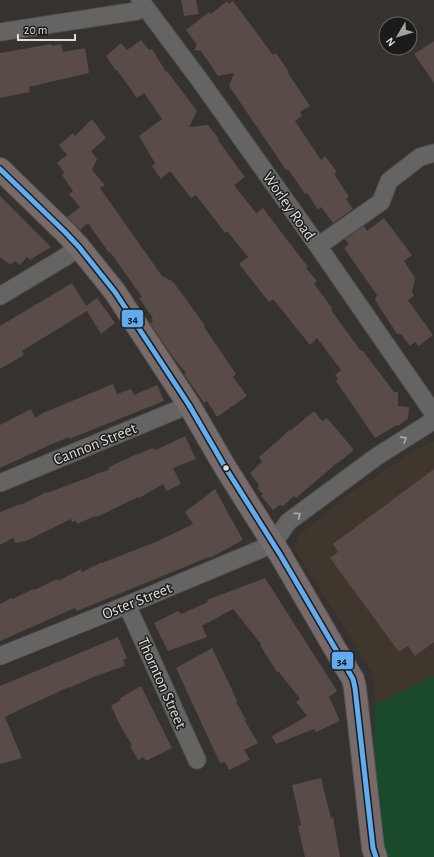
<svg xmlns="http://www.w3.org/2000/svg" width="434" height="857" font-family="'Alegreya Sans',sans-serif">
<rect width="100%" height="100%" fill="#35322f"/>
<path fill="#3f372d" d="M434,441V676L375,705L373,673L294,548L298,536L349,494L413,452Z"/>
<path fill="#184a2b" d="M434,676V857H379L376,848L374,734L375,705Z"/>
<path fill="#594b47" d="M181,0H196L199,14L184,16Z
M227,1L229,4L233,1L273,55L276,53L289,72L288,73L310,106L300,112L302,116L295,121L321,160L325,156L337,172L334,174L349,197L346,199L353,209L333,223L321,207L318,210L307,193L305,194L288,169L286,170L229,86L234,73L218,76L201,51L194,50L197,45L186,30L209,12L211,14Z
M141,40L149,50L152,49L166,72L167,71L197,111L189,127L208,125L219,139L218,140L228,154L245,177L234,185L256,213L263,208L275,224L308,267L306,268L317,281L314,284L332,308L331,310L361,351H363L394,392H398V406L409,407L408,419L398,426L397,425L375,438L336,381L338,379L335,375L341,370L317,338L310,345L273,299L269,302L239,264L248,257L227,231L225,233L196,195L191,198L170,171L161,179L152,166L155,163L139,136L162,119L144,93L137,98L117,70L116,71L106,56L121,43L127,50Z
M434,41V83L414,54Z
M51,44L52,46L61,44L63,52L85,48L89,73L29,87L30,92L0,98V53Z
M92,119L106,138L91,151L97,159L92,170L105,185L100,188L162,276L172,281L184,296L205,326L204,327L236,374L233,377L247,396L217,417L207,401L204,403L184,374L186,373L172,356L150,323L153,322L151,319L153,318L139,298L142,297L110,252L109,253L88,223L80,230L67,217L80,207L69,194L73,191L62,175L64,172L57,163L67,155L59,145L73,133L75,136Z
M0,196L51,247L30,260L27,257L20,265L15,261L10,265L0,257Z
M384,218L412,255L404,261L415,278L412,292L414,296L408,300L433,335L419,346L415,342L410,346L401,334H397L375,300L377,295L344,248L349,244L345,239L364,226L367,231Z
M72,283L86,306L97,298L115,323L101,334L87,311L22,351L24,355L0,369V326Z
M113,384L117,394L131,389L134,395L157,385L164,401L69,439V437L52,444L0,468V425L31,409L35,418L43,413Z
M314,411L322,421L327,418L354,450L338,463H337L296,498L294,496L283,506L280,505L273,510L261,496L263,494L257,488L259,485L250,473L262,462L259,457L283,436L289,430L290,431Z
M185,436L196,459L173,468L181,484L167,491L163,484L139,498L138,497L101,515L96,517L95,516L77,524L76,521L72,522L71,519L26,541L15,543L13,538L0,545V512L20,504V505L47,492V493L95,475V474L109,470V467L133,456L153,448L156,450Z
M434,469V642L415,656L408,646L399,652L330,558L338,552L333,544Z
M215,489L243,540L210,558L209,557L77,611L75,608L0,641V604L11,598L12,599L33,589L34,590L57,579L58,581L81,569L82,572L102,562V563L158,541L193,524L185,512Z
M265,578L337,691L329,697L340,721L316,732L314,729L276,744L272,736L307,716L296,702L300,699L278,671L277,672L260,645L261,644L233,609L202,626L207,637L168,651L154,623L178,611L181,614L208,602L207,600Z
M118,637L127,658L123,660L125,666L96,676L69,688V687L21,709L5,717L22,758L0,764V686Z
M212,648L228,681L237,701L236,702L246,720L245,721L258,743L244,750L250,760L229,770L225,762L220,763L176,668Z
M141,686L172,748L146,761L144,757L138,760L130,746L132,745L121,727L111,706L121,700L120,698Z
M321,778L331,818L333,817L340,857H305L298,826L301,825L292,785Z"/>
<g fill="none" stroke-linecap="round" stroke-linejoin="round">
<g stroke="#53514e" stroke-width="19">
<path id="minor" d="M140,0L199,79L318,246L434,414
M0,32L137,11L143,5
M318,246L381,202L389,181L420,157L434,153
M0,296L65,257L79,247
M0,483L189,405
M127,605L197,760
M0,656L127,605L273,544L288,522L376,457L428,424L434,421"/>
</g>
<g stroke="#53514e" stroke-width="24">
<path id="primary" d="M0,169L65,232L79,247L115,292L189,405L225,467L281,556L348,671L353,679L355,688L373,848L376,857"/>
</g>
<use href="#minor" stroke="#666462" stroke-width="17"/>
<use href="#primary" stroke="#766b6a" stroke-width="22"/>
<g stroke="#1d1b19" stroke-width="8">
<path id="bus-1" d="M0,169L65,232L79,247L115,292L189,405L225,467L281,556L353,679L355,688L373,848L376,857"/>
</g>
<use href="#bus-1" stroke="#60acee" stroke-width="5"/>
</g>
<defs><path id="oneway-chevron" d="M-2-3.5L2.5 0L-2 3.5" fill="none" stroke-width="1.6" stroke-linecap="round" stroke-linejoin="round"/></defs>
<g stroke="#afadaa">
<use href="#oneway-chevron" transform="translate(404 439) rotate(-32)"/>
<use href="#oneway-chevron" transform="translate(298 515) rotate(-37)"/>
</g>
<circle fill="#e0ddda" stroke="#1d1b19" stroke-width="1.5" cx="226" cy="468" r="3.5"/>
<g text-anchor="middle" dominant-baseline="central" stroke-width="3" stroke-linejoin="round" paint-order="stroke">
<g font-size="16" fill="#e0ddda" stroke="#1d1b19">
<text transform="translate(289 206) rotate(55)">Worley Road</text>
<text transform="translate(95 444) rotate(-22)">Cannon Street</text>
<text transform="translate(137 601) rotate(-22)">Oster Street</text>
<text transform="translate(162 683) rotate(66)">Thornton Street</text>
</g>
</g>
<g stroke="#1d1b19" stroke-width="1.5">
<rect x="121" y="309" width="23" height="19" rx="4" fill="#60acee"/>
<rect x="331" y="651" width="23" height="19" rx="4" fill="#60acee"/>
</g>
<g font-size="11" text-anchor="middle" font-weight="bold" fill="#111">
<text x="133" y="323">34</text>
<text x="342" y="665">34</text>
</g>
<g transform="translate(398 36) rotate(232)"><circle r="19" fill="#1d1b19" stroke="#6b6966"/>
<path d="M0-3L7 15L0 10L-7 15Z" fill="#a4a19e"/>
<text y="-6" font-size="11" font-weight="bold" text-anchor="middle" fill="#e0ddda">N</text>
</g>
<path d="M18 34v6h57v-6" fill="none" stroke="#e0ddda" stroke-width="2"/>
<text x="24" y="34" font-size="12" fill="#e0ddda" stroke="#1d1b19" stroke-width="3" paint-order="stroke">20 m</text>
</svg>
